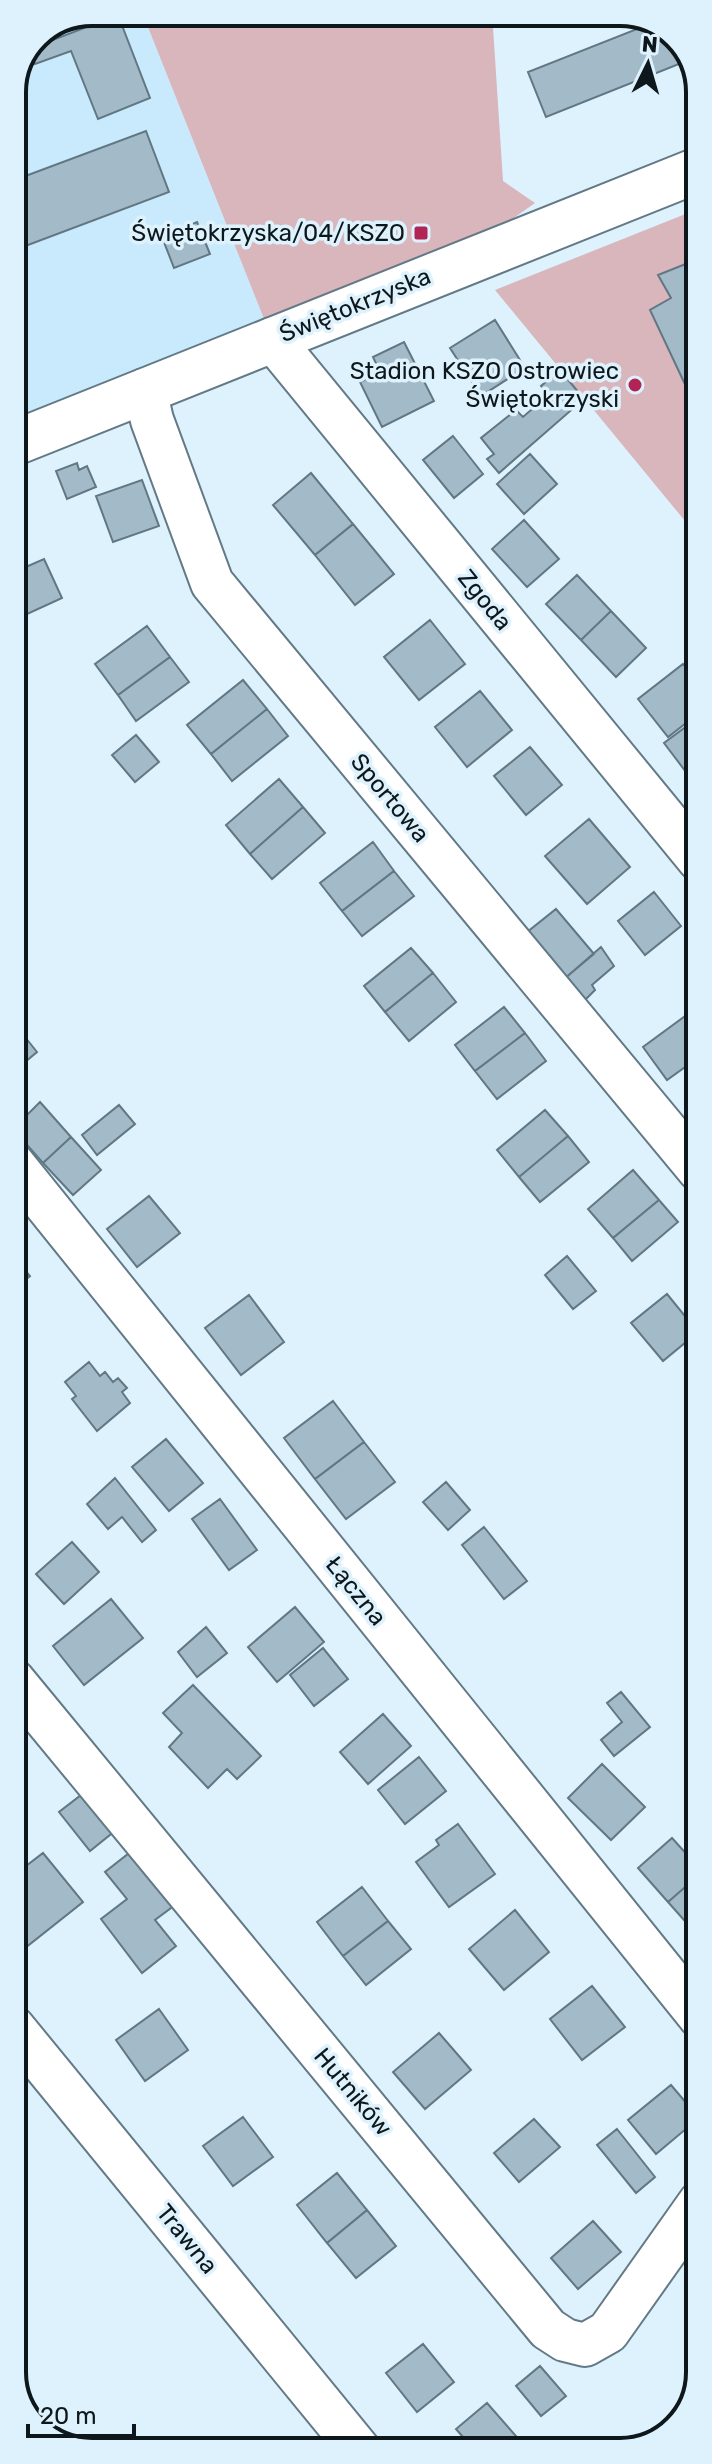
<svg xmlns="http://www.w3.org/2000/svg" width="712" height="2464" font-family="Rubik,sans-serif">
<rect width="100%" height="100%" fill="#def2fd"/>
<path fill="#c9eafc" d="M92,12H142L272,339L12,444V87L36,35Z"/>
<path fill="#d9b5bc" d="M142,12H492L503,181L535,203L440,270L272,339Z
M698,209L699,538L495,290Z"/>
<path fill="#a3bbc8" stroke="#617783" stroke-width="2" d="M92,12H120L31,45L36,35Z
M118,15L150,98L98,119L71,51L35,64L29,49Z
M652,23L673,32L689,60L546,117L528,72Z
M146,131L169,192L12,251V181Z
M197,222L210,254L174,268L162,237Z
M698,259L699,414L650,310L671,298L658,275Z
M495,320L525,368L481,396L450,348Z
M404,342L434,401L382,427L360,382L380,372L373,357Z
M560,370L584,399L499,473L487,459L494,454L481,438L516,410L523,417L548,395L541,386Z
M453,436L483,474L454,498L423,460Z
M530,454L557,484L524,514L497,484Z
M77,463L79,470L87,466L96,487L67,499L56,471Z
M311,473L353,524L315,555L273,505Z
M142,480L159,526L113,542L96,496Z
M524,520L559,559L527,587L492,549Z
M353,524L394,574L355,605L315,555Z
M44,559L62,598L12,621V573Z
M577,575L611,611L581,640L546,604Z
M611,611L646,648L616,677L581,640Z
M430,620L465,664L419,700L384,657Z
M147,626L170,657L118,695L95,664Z
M170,657L189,682L136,721L118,695Z
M683,664L699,684V713L668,737L638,699Z
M243,680L267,709L211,754L187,725Z
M480,691L512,730L467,767L435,727Z
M267,709L288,736L232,781L211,754Z
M699,717V768L689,776L664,743Z
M136,735L159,762L135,782L112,755Z
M530,747L562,785L526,815L494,776Z
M279,779L303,807L250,854L226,825Z
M303,807L325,833L272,879L250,854Z
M589,819L630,867L587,904L545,856Z
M373,842L394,871L342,911L320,883Z
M394,871L414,896L362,936L342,911Z
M654,892L681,926L645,955L618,921Z
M556,909L594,954L564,979L526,933Z
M601,947L614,966L592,985L595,990L583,1002L564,979Z
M411,948L433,973L385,1012L364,986Z
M433,973L456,1002L409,1041L385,1012Z
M504,1007L525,1033L475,1071L455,1045Z
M696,1008L699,1057L667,1080L643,1047Z
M13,1022L37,1052L13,1072Z
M525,1033L546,1061L497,1099L475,1071Z
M40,1102L71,1137L43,1163L13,1129Z
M119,1105L135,1124L97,1155L82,1135Z
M545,1110L568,1136L519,1177L497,1150Z
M568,1136L589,1162L540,1202L519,1177Z
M71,1137L101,1170L73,1195L43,1163Z
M633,1170L659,1200L613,1238L588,1209Z
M149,1196L180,1233L137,1267L107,1229Z
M659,1200L678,1222L632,1261L613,1238Z
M13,1256L30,1276L13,1290Z
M567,1256L596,1291L573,1309L545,1275Z
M667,1294L698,1332L663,1361L631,1323Z
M249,1295L284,1342L241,1375L205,1328Z
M89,1362L100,1376L105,1372L113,1382L118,1378L127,1388L122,1392L130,1403L97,1431L72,1399L76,1396L65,1382Z
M333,1401L364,1442L315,1479L284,1438Z
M699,1418V1445L686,1427Z
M166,1439L203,1483L169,1511L132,1467Z
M364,1442L395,1482L346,1519L315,1479Z
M115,1478L156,1530L142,1542L122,1517L108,1529L87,1504Z
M446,1482L470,1510L448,1530L423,1502Z
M220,1499L257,1550L229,1570L192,1519Z
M484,1527L527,1581L504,1599L462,1545Z
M72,1542L99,1572L64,1604L36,1574Z
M111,1599L143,1638L84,1685L53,1646Z
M295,1607L324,1642L277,1682L248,1647Z
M206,1627L227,1653L197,1677L178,1652Z
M323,1648L348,1679L314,1706L290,1675Z
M193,1685L261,1756L237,1779L227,1769L208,1788L169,1747L182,1733L163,1713Z
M621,1692L650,1727L614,1756L601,1740L622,1722L607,1703Z
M383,1714L411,1746L368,1784L340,1752Z
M419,1757L446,1791L405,1824L378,1790Z
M602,1764L645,1807L611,1840L568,1798Z
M85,1792L116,1830L90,1851L59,1812Z
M458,1824L495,1874L449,1907L416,1862L439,1845L436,1840Z
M672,1838L700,1869V1874L668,1902L638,1868Z
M133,1850L175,1905L155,1920L176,1946L142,1973L101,1919L127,1899L105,1872Z
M43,1853L83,1902L25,1948L13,1934V1876Z
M700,1874V1938L668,1902Z
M362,1887L388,1921L343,1956L317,1922Z
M515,1910L549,1952L504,1990L469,1949Z
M388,1921L411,1949L366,1985L343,1956Z
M592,1986L625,2027L582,2060L550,2019Z
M159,2009L188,2050L145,2081L116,2040Z
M439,2033L471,2070L425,2109L393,2072Z
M671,2085L699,2118L656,2154L628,2120Z
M243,2117L273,2157L233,2186L203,2146Z
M534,2119L560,2147L519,2182L494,2153Z
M617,2129L655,2177L636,2193L597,2145Z
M337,2173L367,2210L327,2243L297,2205Z
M367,2210L396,2246L356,2278L327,2243Z
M593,2221L621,2252L578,2289L551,2258Z
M423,2344L454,2382L417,2412L386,2373Z
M540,2366L566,2396L541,2416L516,2386Z
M689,2402L680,2424L674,2428L667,2421Z
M487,2403L529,2451H475L456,2429Z"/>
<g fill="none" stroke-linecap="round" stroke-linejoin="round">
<g stroke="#637a86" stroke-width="46">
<path id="street" d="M272,339L699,860
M145,390L152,420L212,583L699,1170
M13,1164L700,2017
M13,1680L548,2329L565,2340L585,2345L608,2332L700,2202
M13,2027L360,2451"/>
</g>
<g stroke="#637a86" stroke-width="48">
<path id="secondary" d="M12,444L698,170"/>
</g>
<use href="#street" stroke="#fff" stroke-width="42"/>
<use href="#secondary" stroke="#fff" stroke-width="44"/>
</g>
<g fill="#b22356" stroke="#def2fd" stroke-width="3">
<rect x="413" y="225" width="16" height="16" rx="4"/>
<circle cx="635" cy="385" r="8"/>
</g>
<g text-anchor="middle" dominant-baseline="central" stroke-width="7" stroke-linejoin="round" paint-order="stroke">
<g font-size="24" fill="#0e171b" stroke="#def2fd" text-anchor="end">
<text x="405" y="233">Świętokrzyska/04/KSZO</text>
<text x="619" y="371">Stadion KSZO Ostrowiec<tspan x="619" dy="28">Świętokrzyski</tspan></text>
</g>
<g font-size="24" fill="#0e171b" stroke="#def2fd">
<text transform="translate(355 305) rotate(-22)">Świętokrzyska</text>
<text transform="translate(485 600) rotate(51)">Zgoda</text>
<text transform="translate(390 798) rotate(50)">Sportowa</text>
<text transform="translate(356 1591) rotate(51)">Łączna</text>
<text transform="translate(353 2092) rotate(50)">Hutników</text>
<text transform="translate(187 2239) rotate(51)">Trawna</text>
</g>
</g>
<path d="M0 0H712V2464H0ZM92 26H620A66 66 0 0 1 686 92V2372A66 66 0 0 1 620 2438H92A66 66 0 0 1 26 2372V92A66 66 0 0 1 92 26Z" fill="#def2fd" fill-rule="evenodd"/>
<path fill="none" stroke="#0e171b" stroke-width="4" d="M92 26H620A66 66 0 0 1 686 92V2372A66 66 0 0 1 620 2438H92A66 66 0 0 1 26 2372V92A66 66 0 0 1 92 26Z"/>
<g transform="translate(648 64) rotate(5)" stroke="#def2fd" stroke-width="6" paint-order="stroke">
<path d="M0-6L14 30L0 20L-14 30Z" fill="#0e171b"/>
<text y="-12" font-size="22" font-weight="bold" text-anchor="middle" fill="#0e171b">N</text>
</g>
<path d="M28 2424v12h106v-12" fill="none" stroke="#0e171b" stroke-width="4"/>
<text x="40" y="2424" font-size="24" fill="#0e171b" stroke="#def2fd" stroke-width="6" paint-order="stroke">20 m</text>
</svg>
